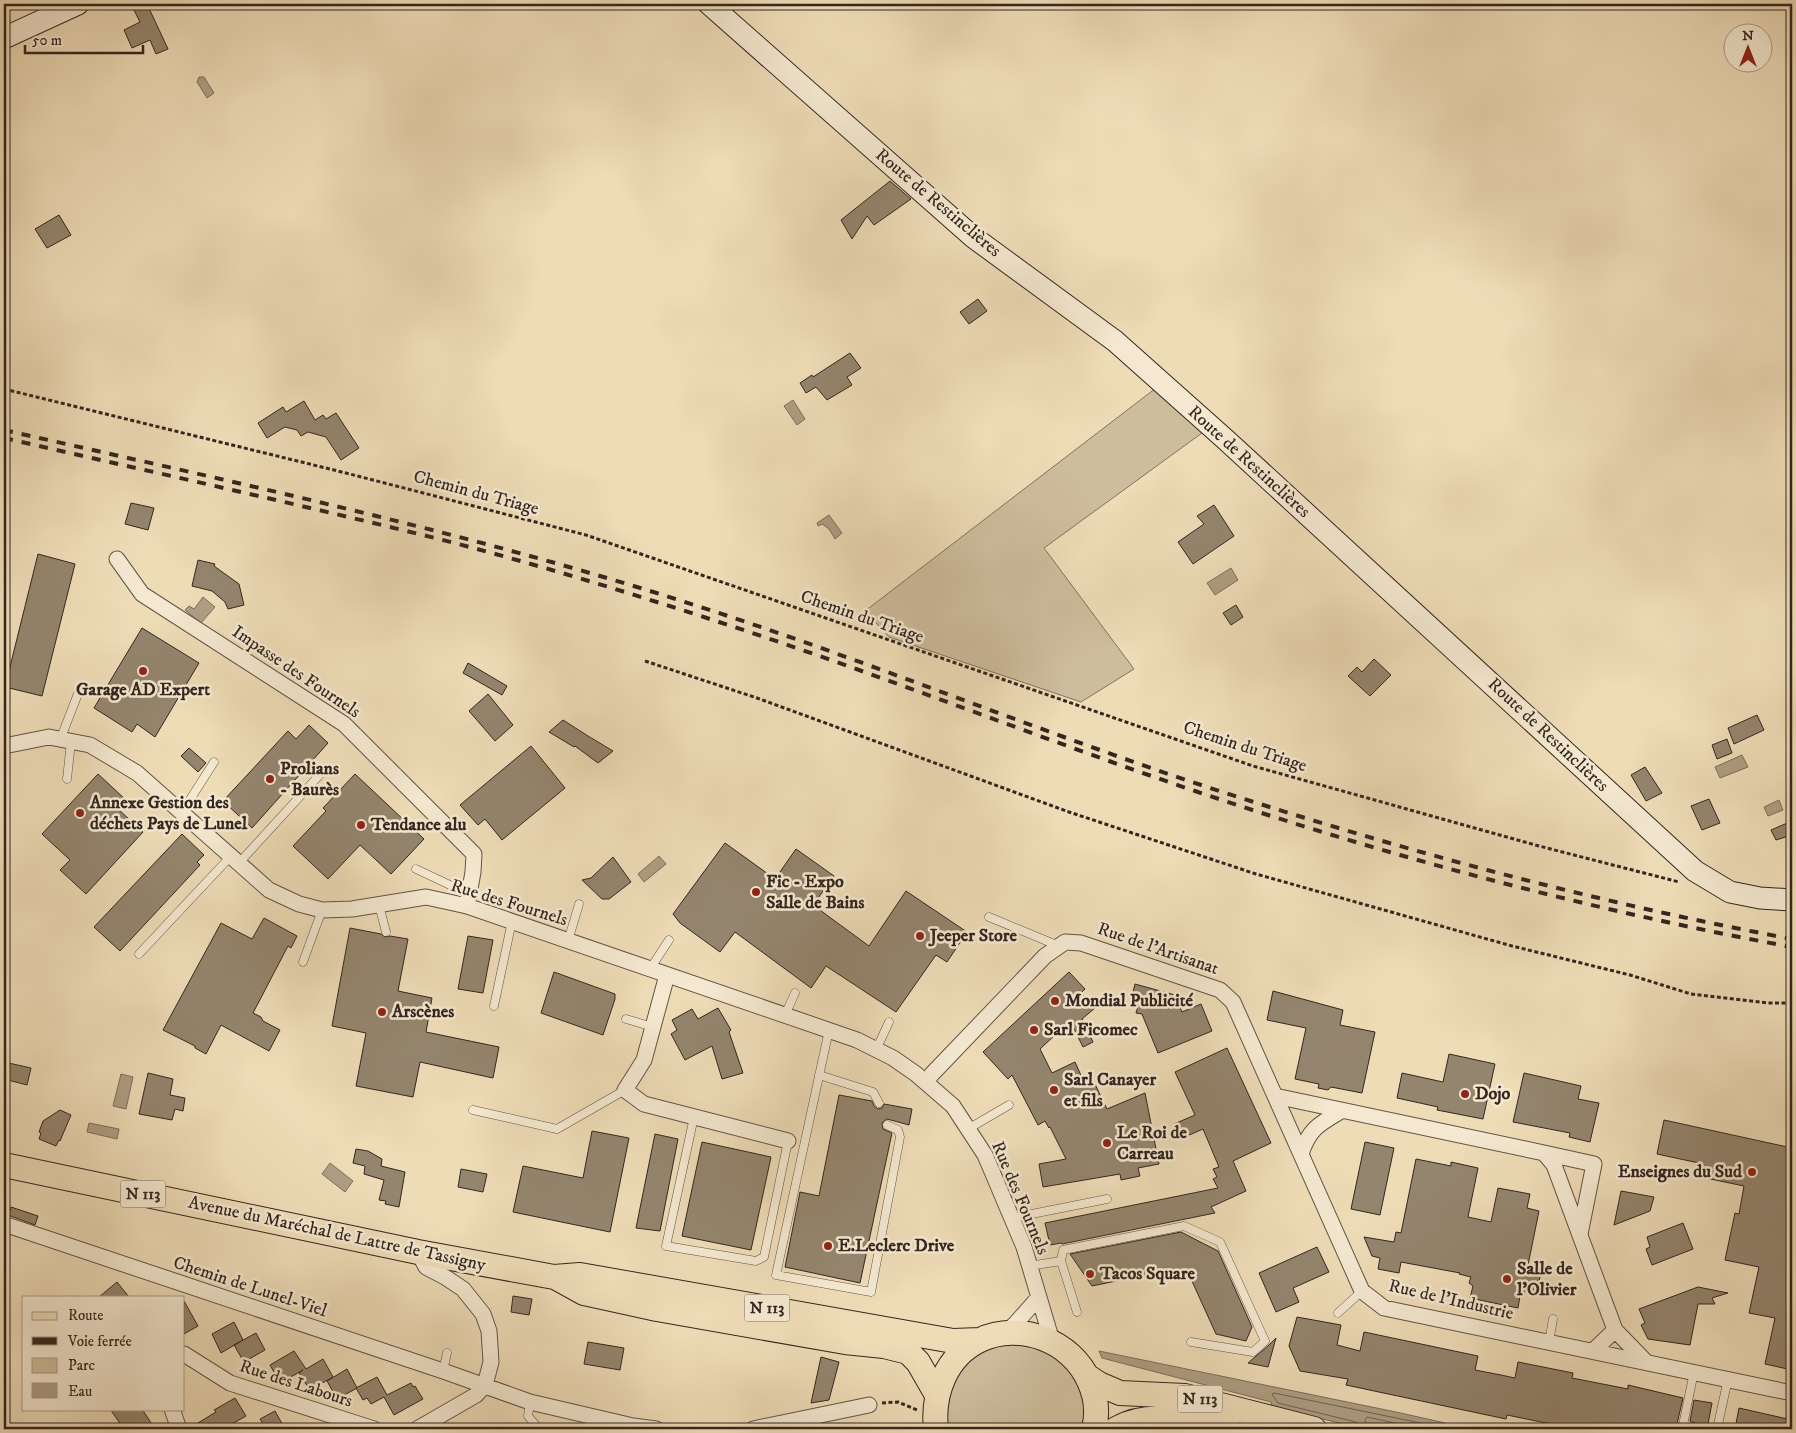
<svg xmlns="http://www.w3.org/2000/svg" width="1796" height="1433" font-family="'IM FELL DW Pica',serif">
<rect width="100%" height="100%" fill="#eedcb7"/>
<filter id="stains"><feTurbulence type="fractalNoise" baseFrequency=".004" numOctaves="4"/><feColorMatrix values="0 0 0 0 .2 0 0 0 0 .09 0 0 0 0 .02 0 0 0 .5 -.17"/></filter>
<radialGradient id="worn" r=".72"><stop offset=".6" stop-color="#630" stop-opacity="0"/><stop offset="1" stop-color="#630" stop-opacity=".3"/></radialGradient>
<path fill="#cebd9d" stroke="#80725e" d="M1156,388L1202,433L1044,548L1134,669L1081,702L889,637L865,611Z
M1020,1343C1027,1345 1036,1346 1043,1349C1071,1362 1092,1398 1081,1429H947L948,1389L959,1369L976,1354L997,1345Z"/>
<path fill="#ae9e83" stroke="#7d6e5b" d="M199,77H204L214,93L207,98L197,82Z
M793,400L805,419L797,425L784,406Z
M829,515L842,533L835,539L829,529L822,524L818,526L817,523Z
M1231,568L1238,580L1215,595L1207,583Z
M203,597L215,607L201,623L185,610L189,606L194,609Z
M1742,755L1748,767L1720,778L1715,767Z
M1779,800L1783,810L1768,816L1764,807Z
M659,856L666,864L644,882L638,874Z
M121,1074L133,1077L126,1109L113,1106Z
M89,1123L119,1129L117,1139L87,1132Z
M330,1163L353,1181L345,1192L322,1174Z
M1099,1351L1396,1412L1472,1429H1365L1272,1407L1271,1402L1102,1358Z"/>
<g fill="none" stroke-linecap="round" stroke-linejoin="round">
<path stroke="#706251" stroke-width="1" d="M1361,1429L1360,1425L1356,1422L1278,1403L1272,1394L1274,1393L1450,1429
M1367,1429L1365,1420L1367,1417L1422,1429"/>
</g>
<path fill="#94856e" stroke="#33261f" d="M142,4H147L168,49L156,54L150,40L132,48L124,30L140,22L133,8Z
M890,181L911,199L874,225L867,216L852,239L841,220Z
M59,215L71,235L47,248L35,229Z
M978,299L987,311L969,324L960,312Z
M850,353L861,368L847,377L852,385L827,400L816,387L806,393L800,383L812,375L813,377Z
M304,401L315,420L323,415L326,419L336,413L359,448L341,460L326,437L308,432L301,436L297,430L285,427L267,438L258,423L283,407L286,412Z
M131,503L154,508L148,530L125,524Z
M1214,505L1234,536L1193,564L1178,542L1204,524L1197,516Z
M38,554L75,564L42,696L5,687Z
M198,560L215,564L214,566L239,584L244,605L228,609L225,602L212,591L192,586Z
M1236,605L1243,617L1231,625L1223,613Z
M142,628L199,663L155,737L137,724L132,732L94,708Z
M1374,659L1391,675L1370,696L1348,676L1357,667L1362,672Z
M468,663L507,686L502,695L463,673Z
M488,694L513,725L495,741L469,711Z
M1757,715L1764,730L1734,744L1728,728Z
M563,720L588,736L613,751L598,763L575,746L574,747L549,732Z
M309,725L328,743L252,828L223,801L288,731L296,739Z
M1727,739L1732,753L1717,759L1712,745Z
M531,746L565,788L502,840L485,819L478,825L460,805Z
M189,748L206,763L198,772L181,756Z
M1645,767L1662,793L1646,801L1631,775Z
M98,774L126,800L118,809L143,832L86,894L60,870L70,860L42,834Z
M355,774L424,839L391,874L360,845L328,879L293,846L326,811L323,808Z
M1709,799L1720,823L1702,830L1691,806Z
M1792,821V835L1776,840L1771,830Z
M182,834L204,855L197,862L200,865L120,951L94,927Z
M725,843L775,879L796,849L834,876L813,905L869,946L906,891L967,932L947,962L936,955L896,1012L826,966L811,988L735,932L720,952L680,923L673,914Z
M613,857L631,882L609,899H602L582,880L591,878Z
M264,918L297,936L291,948L288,946L253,1013L261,1017L263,1021L280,1030L269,1051L221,1025L206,1054L195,1048V1046L163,1030L221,923L252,939Z
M350,928L381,934L385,937L390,936L408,939L398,991L432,998L426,1032L499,1047L493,1078L420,1062L413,1097L356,1086L366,1033L332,1026Z
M468,936L493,940L483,993L458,989Z
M554,972L615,994V999L603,1035L541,1013Z
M1069,972L1085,989L1081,993L1095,1008L1082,1019L1093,1042L1083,1047L1070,1021L1040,1049L1052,1073L1075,1062L1083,1080L1091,1076L1107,1109L1145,1093L1159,1164L1138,1168L1140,1176L1121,1180L1120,1174L1043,1187L1039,1164L1066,1159L1050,1127L1049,1128L1045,1121L1038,1125L1012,1075L1008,1079L983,1052Z
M1135,984L1175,995L1182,1012L1201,1004L1212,1031L1158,1053L1142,1014L1136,1013L1138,1006L1130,1004Z
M1273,991L1343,1010L1340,1025L1375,1032L1362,1093L1331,1087L1328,1090L1318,1088L1319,1084L1295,1079L1306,1028L1267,1020Z
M718,1008L731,1030L729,1032L743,1073L722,1079L712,1046L685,1060L671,1034L677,1030L672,1020L692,1009L698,1019Z
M1227,1048L1271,1143L1233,1161L1246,1191L1211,1207L1215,1213L1062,1244L1061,1243L1050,1245L1045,1223L1218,1188L1213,1179L1217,1177L1213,1169L1219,1167L1203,1129L1180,1139L1174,1124L1195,1115L1175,1072Z
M1449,1054L1495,1064L1483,1119L1437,1110L1438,1107L1397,1098L1402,1073L1443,1082Z
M4,1062L31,1068L27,1085L4,1079Z
M148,1073L173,1079L170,1095L185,1098L183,1111L175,1109L172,1120L139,1114Z
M1524,1073L1581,1086L1578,1099L1599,1103L1590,1142L1569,1137L1570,1133L1513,1122Z
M839,1095L872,1101L874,1106L878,1109L882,1108L884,1104L912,1109L909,1125L887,1119L882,1123L883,1129L892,1133L860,1283L785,1267L800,1192L819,1196Z
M60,1110L71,1115L60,1141L59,1140L56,1146L39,1139L41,1133L39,1132L43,1121Z
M1664,1120L1792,1148V1370L1765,1364L1775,1318L1749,1313L1759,1267L1725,1260L1735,1213L1739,1214L1744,1186L1696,1176L1699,1163L1657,1154Z
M592,1131L629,1138L610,1232L513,1212L523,1166L583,1178Z
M655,1134L678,1139L660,1231L636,1228Z
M702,1142L771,1157L751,1250L682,1236Z
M1365,1142L1394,1148L1380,1215L1351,1209Z
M356,1149L368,1151L382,1159L381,1166L405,1172L399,1207L385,1204L386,1201L379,1200L384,1180L364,1174L365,1166L353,1163Z
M1416,1159L1451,1166V1162L1478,1168L1468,1217L1491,1222L1498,1188L1530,1194L1527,1208L1539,1211L1528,1265L1542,1268L1537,1291L1526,1288L1524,1295L1520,1296L1518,1308L1470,1298L1473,1286L1469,1283L1471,1277L1459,1274L1460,1273L1401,1262L1399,1273L1378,1269L1380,1258L1372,1256L1364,1237L1394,1242L1396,1232L1401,1233Z
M461,1169L487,1174L483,1192L458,1187Z
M1621,1191L1654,1197L1650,1211L1614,1225Z
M11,1207L38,1216L35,1225L8,1215Z
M1683,1223L1693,1249L1652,1265L1646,1249L1650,1247L1647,1237Z
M1181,1232L1218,1251L1252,1327L1246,1341L1216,1334L1191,1279L1174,1269L1092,1286L1070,1254Z
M1317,1247L1329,1272L1293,1288L1299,1302L1276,1312L1259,1273Z
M117,1282L129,1297H99Z
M1698,1287L1728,1293L1712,1298L1715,1304H1698L1690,1345L1648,1339L1641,1325L1645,1323L1639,1309Z
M513,1296L532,1299L529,1315L511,1312Z
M184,1301L198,1326L184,1334Z
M1297,1317L1341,1325L1337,1345L1360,1351L1364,1332L1478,1356L1475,1370L1501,1375L1515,1378L1518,1362L1573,1373L1572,1378L1628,1389V1385L1683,1398L1677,1424L1679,1429H1575L1507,1415L1506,1419L1346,1385L1348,1379L1300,1371L1289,1346Z
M234,1322L243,1340L221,1353L212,1334Z
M256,1333L265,1350L244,1362L234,1345Z
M1276,1338L1268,1367L1248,1363L1269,1345Z
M588,1342L624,1348L620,1370L584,1364Z
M294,1351L306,1369L323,1359L333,1377L310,1390L299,1373L303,1370L280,1383L270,1365Z
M821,1357L839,1362L829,1400L811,1403Z
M347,1369L357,1388L337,1399L327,1381Z
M377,1377L387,1395L411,1383L413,1387L415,1386L423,1399L394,1415L384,1397L371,1404L367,1398L363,1400L356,1388Z
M235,1398L246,1416L223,1429H188L216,1412L214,1410Z
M1694,1400L1712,1403L1707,1429H1696L1695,1423L1690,1421Z
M1739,1408L1792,1420V1429H1735Z
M110,1409H142L155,1429H124Z
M275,1411L285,1429H266L260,1419Z"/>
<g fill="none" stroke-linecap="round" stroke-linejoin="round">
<g stroke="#625445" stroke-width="9">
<path id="lane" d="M60,740L81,686
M67,779L71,742
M182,812L214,762
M239,863L325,769
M416,869L469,894
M379,905L386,932
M989,917L1059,946
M568,941L579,904
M139,954L231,856
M303,962L322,910
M650,969L669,940
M494,1006L512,921
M785,1015L795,993
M626,1019L653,1027
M829,1030L776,1275L871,1292L900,1137L898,1130L887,1125
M876,1050L889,1022
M819,1075L873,1092L879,1103
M473,1110L557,1129L625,1090
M694,1117L666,1246L756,1261L764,1257L788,1141
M968,1129L1009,1105
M1012,1218L1107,1199
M1061,1261L1063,1250L1184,1226L1220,1242L1265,1341L1253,1352L1191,1342
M1029,1266L1061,1261L1077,1312
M1338,1313L1362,1291
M1549,1342L1553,1319
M443,1371L447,1353
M530,1402L528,1416L539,1429
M1691,1427L1683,1425L1694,1372
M1717,1429L1728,1379"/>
</g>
<g stroke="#625445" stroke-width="17">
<path id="street" d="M117,559L142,594L344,724L474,854L473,872L467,906
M4,746L49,737L90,745L137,773L269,890L299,904L322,910L352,909L426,897L467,906L857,1040L893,1058L916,1074L938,1093L953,1106L985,1155L1024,1247L1052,1341
M667,975L644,1060L625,1090L644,1104L788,1141
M926,1082L932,1074L1045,956L1065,942L1081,943L1220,990L1233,1002L1362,1291L1384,1308L1792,1393
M1275,1096L1544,1153L1554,1165L1615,1330L1646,1362
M1544,1153L1594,1164L1580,1234
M1301,1154C1309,1129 1319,1124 1341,1111
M4,1224L443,1371L530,1402L633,1426L656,1429
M1004,1334L1016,1323L1038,1298
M1593,1351L1615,1330
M184,1354L230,1383L374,1429
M172,1409L179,1429
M417,1429L476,1395L485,1385L491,1362L489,1331L483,1314L463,1289L445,1277L426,1267L418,1252
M753,1429L869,1405"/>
</g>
<g stroke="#33261f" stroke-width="23">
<path id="secondary" d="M709,4L973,237L1115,341L1225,439L1695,871L1730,892L1760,898L1792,900
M4,38L78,4"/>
</g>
<g stroke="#33261f" stroke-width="26">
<path id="primary" d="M4,1165L418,1252L554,1277L580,1275L953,1341L980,1340
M555,1277L584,1293L657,1309L845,1342L884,1346L908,1352L918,1362L937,1395
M1087,1376L1099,1384L1120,1393L1185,1396L1314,1429
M936,1429C932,1394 946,1356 980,1340C1020,1321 1072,1341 1089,1381C1096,1396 1098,1413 1094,1429
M1116,1429C1151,1409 1192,1423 1229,1429"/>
</g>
<path stroke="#33261f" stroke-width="3" stroke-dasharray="4 2.5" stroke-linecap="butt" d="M4,389L334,470L586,535L1253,766L1539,846L1679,882
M645,661L757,698L1069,812L1256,874L1512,946L1630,975L1691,994L1768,1003H1792
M882,1403L898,1402L917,1410"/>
<use href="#lane" stroke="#f4e8d0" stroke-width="8"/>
<use href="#street" stroke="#f4e8d0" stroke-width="15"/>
<use href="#secondary" stroke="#f4e8d0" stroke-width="21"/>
<use href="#primary" stroke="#eedcb7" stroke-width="24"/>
<path stroke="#33261f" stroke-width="4" stroke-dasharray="9 9" stroke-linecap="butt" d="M4,430C247,485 491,537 728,616C888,669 1044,733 1204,786C1397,849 1593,902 1792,939
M4,438C144,470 284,501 423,535C523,560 621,590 719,622C879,674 1036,737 1195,791C1390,857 1590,910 1792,947"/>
</g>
<g fill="#8f2418" stroke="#f4e8d0" stroke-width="2">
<circle cx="143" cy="671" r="5"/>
<circle cx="270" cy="779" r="5"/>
<circle cx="80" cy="813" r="5"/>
<circle cx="361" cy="825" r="5"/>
<circle cx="756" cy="892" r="5"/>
<circle cx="920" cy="936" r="5"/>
<circle cx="1055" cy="1001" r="5"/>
<circle cx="382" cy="1012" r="5"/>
<circle cx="1034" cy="1030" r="5"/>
<circle cx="1054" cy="1090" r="5"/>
<circle cx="1465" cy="1094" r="5"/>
<circle cx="1107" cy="1143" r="5"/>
<circle cx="1752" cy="1172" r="5"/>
<circle cx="828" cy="1246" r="5"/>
<circle cx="1090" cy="1274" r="5"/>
<circle cx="1507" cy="1279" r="5"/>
</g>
<g text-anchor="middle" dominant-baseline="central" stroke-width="5" stroke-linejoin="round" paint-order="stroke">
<g fill="#f4e8d0" stroke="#6d6054" stroke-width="1">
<rect x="120.5" y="1180.5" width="45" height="27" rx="4"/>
<rect x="744.5" y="1294.5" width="45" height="27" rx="4"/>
<rect x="1177.5" y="1385.5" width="45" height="27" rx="4"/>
</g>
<g font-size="16" font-weight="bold" fill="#33261f">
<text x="143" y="1194">N 113</text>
<text x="767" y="1308">N 113</text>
<text x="1200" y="1399">N 113</text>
</g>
<g font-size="18" fill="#33261f" stroke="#f4e8d0">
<text transform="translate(938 203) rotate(40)">Route de Restinclières</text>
<text transform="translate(1249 462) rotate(42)">Route de Restinclières</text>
<text transform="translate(476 493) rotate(15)">Chemin du Triage</text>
<text transform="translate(862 617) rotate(19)">Chemin du Triage</text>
<text transform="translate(296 672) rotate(34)">Impasse des Fournels</text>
<text transform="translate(1548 735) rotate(43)">Route de Restinclières</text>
<text transform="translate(1245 747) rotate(18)">Chemin du Triage</text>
<text transform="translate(509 903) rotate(17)">Rue des Fournels</text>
<text transform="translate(1158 949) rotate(19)">Rue de l'Artisanat</text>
<text transform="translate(1020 1198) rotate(67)">Rue des Fournels</text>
<text transform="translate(337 1234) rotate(12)">Avenue du Maréchal de Lattre de Tassigny</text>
<text transform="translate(250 1287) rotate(18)">Chemin de Lunel-Viel</text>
<text transform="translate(1451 1300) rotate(13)">Rue de l'Industrie</text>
<text transform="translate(296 1384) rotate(18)">Rue des Labours</text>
</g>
<g font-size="18" font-weight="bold" fill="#33261f" stroke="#f4e8d0" text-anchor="start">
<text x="143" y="690" text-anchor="middle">Garage AD Expert</text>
<text x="280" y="769">Prolians<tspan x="280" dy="21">- Baurès</tspan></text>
<text x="90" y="803">Annexe Gestion des<tspan x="90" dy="21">déchets Pays de Lunel</tspan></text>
<text x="371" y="825">Tendance alu</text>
<text x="766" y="882">Fic - Expo<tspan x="766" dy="21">Salle de Bains</tspan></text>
<text x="930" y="936">Jeeper Store</text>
<text x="1065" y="1001">Mondial Publicité</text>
<text x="392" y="1012">Arscènes</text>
<text x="1044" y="1030">Sarl Ficomec</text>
<text x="1064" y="1080">Sarl Canayer<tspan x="1064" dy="21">et fils</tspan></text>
<text x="1475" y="1094">Dojo</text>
<text x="1117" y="1133">Le Roi de<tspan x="1117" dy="21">Carreau</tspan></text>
<text x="1742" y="1172" text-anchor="end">Enseignes du Sud</text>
<text x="838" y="1246">E.Leclerc Drive</text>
<text x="1517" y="1269">Salle de<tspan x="1517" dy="21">l'Olivier</tspan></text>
<text x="1100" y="1274">Tacos Square</text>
</g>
</g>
<rect width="1796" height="1433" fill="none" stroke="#eedcb7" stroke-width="20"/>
<rect x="5" y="5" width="1786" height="1423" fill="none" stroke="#33261f" stroke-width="2.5"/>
<rect x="10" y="10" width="1776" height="1413" fill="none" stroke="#33261f"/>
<rect x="22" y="1296" width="162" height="115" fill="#f4e8d0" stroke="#a79a89"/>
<rect x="32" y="1312" width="25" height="8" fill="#eedcb7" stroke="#a79a89"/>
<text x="68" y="1320" font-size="15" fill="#33261f">Route</text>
<rect x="32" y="1337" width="25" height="8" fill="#33261f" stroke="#a79a89"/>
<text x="68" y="1346" font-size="15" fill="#33261f">Voie ferrée</text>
<rect x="32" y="1358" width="25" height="15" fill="#cebd9d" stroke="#a79a89"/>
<text x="68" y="1370" font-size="15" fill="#33261f">Parc</text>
<rect x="32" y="1383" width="25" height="15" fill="#ae9e83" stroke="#a79a89"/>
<text x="68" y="1396" font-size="15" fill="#33261f">Eau</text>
<g transform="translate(1748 48)"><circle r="24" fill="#f4e8d0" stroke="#a79a89"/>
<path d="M0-4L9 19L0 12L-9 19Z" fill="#8f2418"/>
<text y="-8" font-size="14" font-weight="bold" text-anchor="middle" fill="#33261f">N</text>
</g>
<path d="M25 45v8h118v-8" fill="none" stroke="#33261f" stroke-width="2.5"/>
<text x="32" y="45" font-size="15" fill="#33261f" stroke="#f4e8d0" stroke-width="4" paint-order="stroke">50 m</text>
<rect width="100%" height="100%" filter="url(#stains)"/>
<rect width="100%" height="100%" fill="url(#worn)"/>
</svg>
